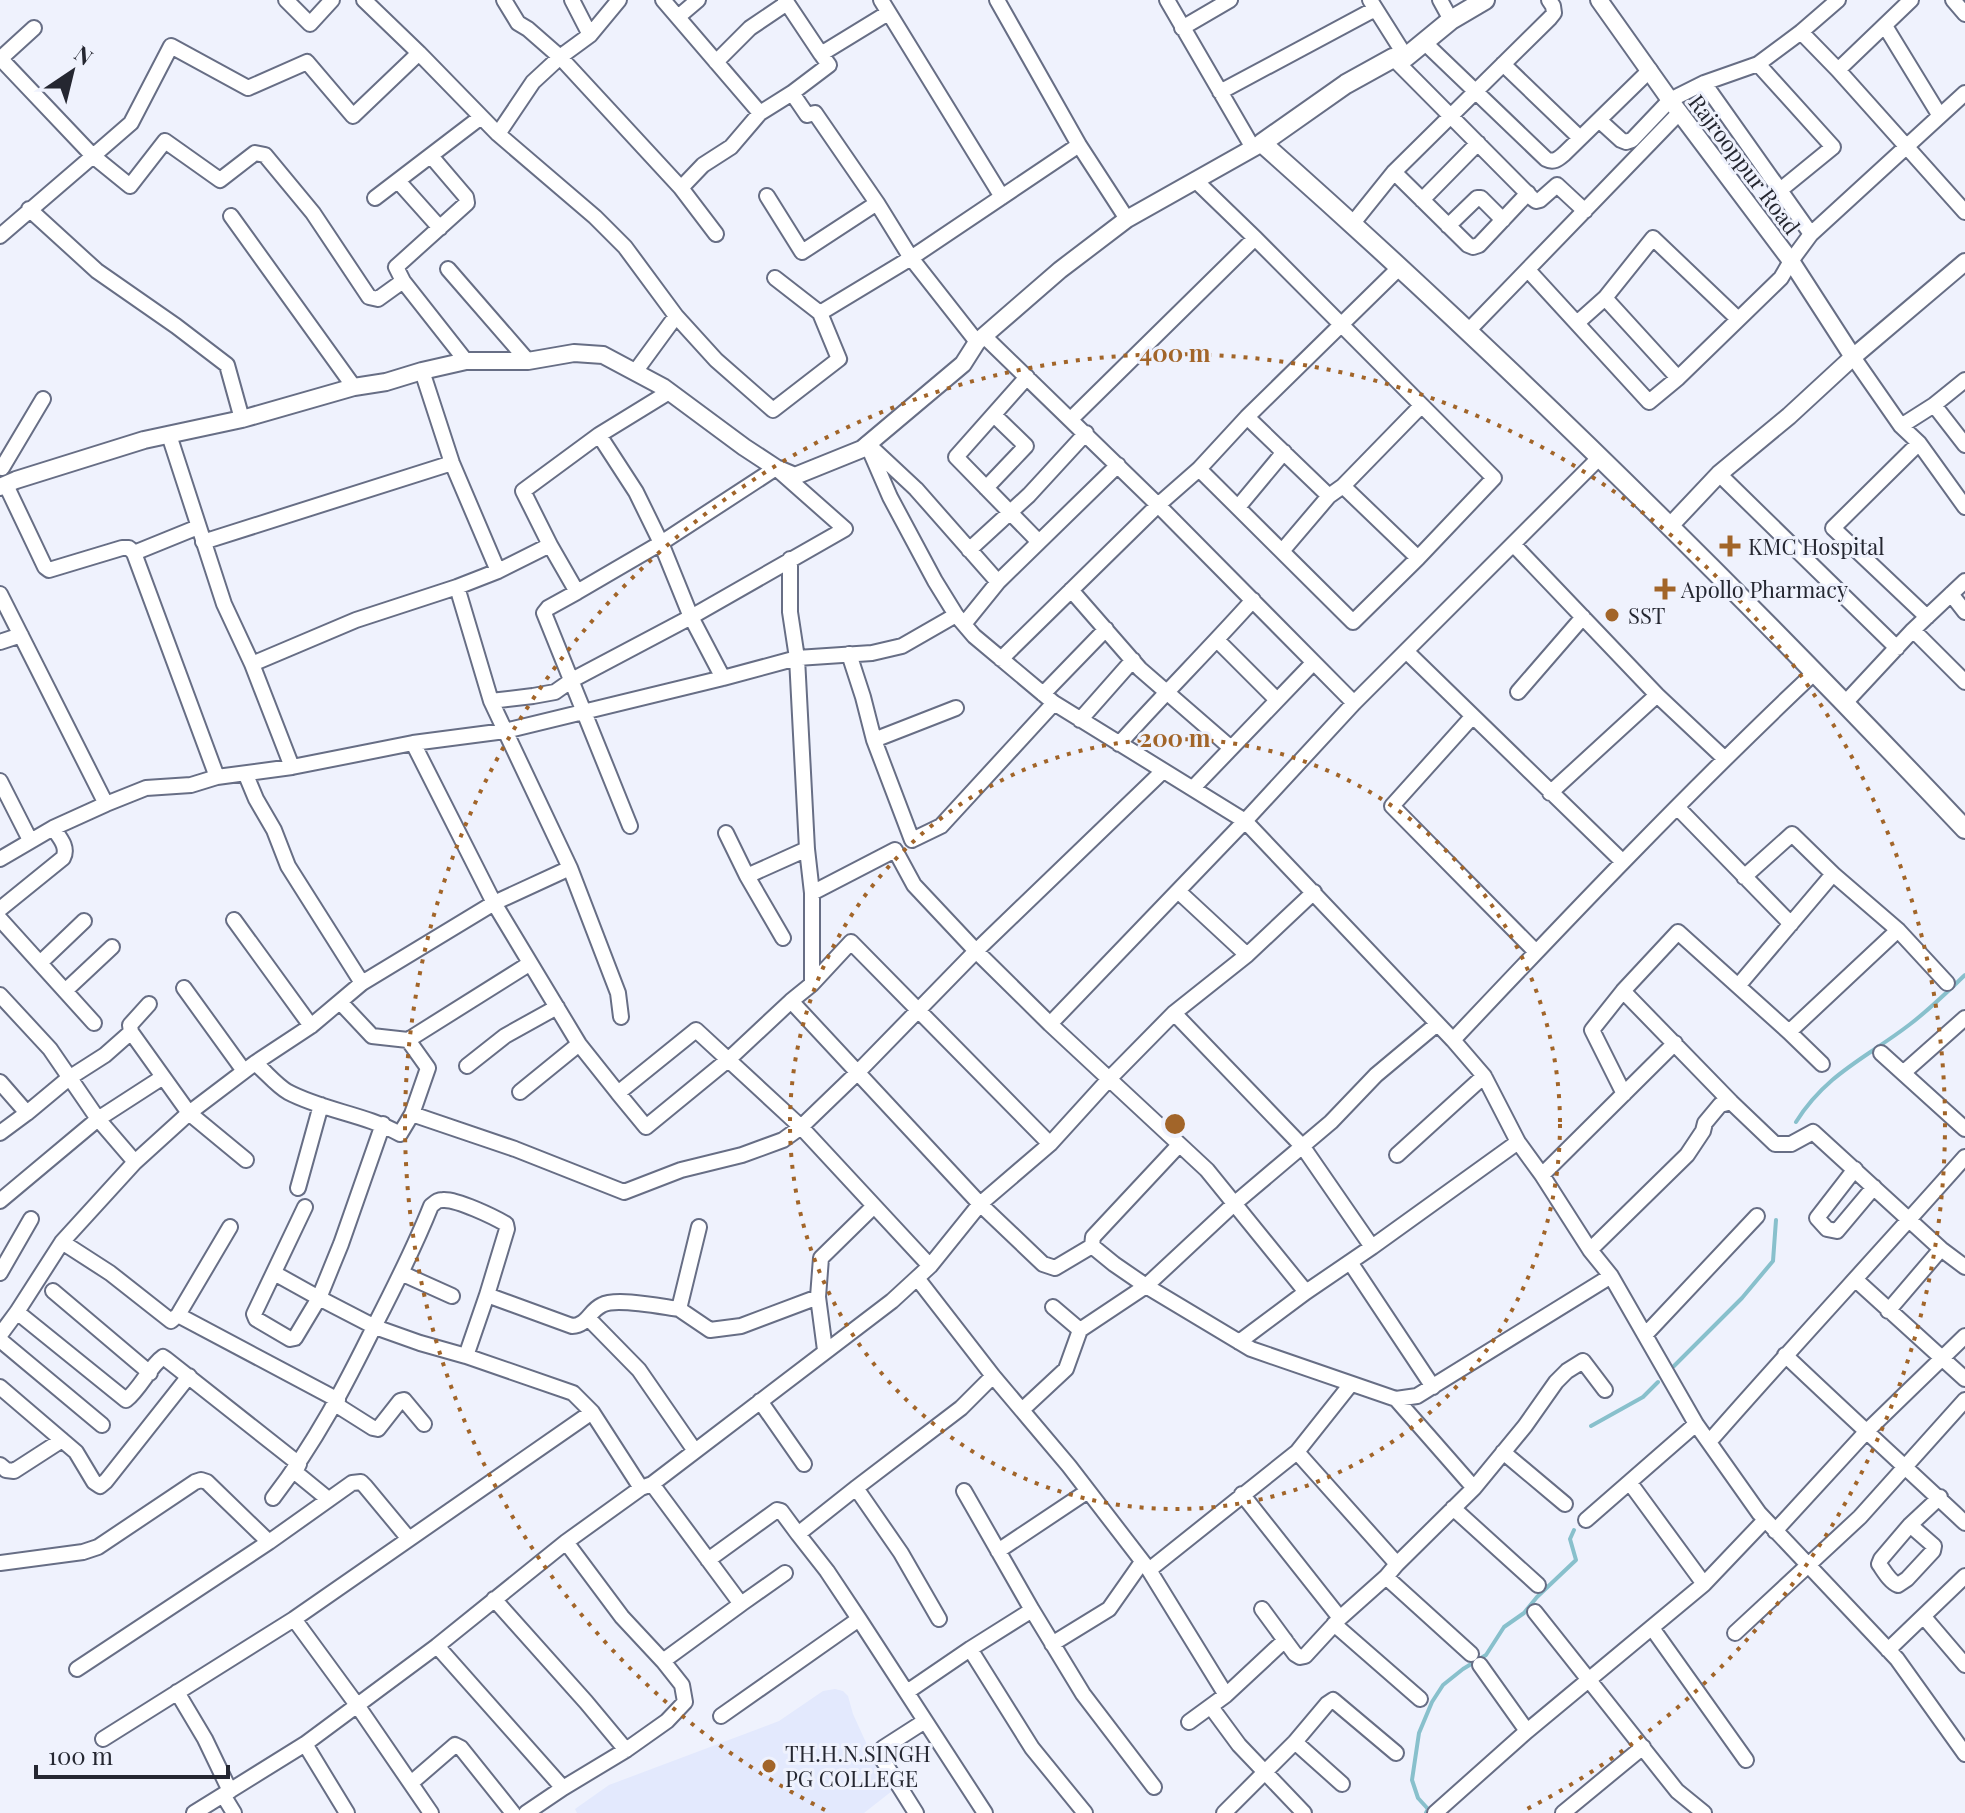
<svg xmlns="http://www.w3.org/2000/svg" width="1965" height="1813" font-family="'Playfair Display',serif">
<rect width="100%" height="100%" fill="#eff2fd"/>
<path fill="#e3e9fd" d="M835,1689L843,1691L848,1696L853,1714L868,1747L892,1791L864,1813H577L575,1809L609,1785L779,1721L823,1691Z"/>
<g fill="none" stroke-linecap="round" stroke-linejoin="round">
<path stroke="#88c0cc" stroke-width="4" d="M1796,1122C1826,1074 1866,1058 1909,1025C1929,1010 1947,992 1965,975
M1674,1366L1742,1298L1773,1261L1776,1220
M1591,1426L1643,1397L1658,1382
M1426,1813L1428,1809L1418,1798L1412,1780L1419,1733L1432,1702L1443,1685L1463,1669L1486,1655L1504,1627L1524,1613L1537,1597L1576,1560L1570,1539L1574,1530"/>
<g stroke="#676e85" stroke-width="18">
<path id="minor" d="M286,0L310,24L332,0
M364,0L419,53L498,134L595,217L625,247L676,316L716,360L773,410L839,359L820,313L911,258L1079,145
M504,0L518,23L528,29L560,57L681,188L716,234
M572,0L590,35
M663,0L760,113L792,93L807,115L815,113L877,203L911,258L977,342
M785,0L821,54L888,13
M881,0L1002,197
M997,0L1079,145L1127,219
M1167,0L1253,148
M1370,0L1406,57
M1440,0L1451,20
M1953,0L1965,14
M678,17L698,0
M1885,26L1940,116
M1182,28L1230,0
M1801,32L1838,70L1965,212
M1425,43L1546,159C1554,163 1558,159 1564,154L1650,70
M0,58L93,156L131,123L171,46L248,88L307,62L353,116L419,53
M1393,58L1532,198L1536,201L1540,200L1557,185L1585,211
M0,59L34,28
M716,62L750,28L787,3
M1503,64L1580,138
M1758,64L1833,147L1779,191
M1838,70L1911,0
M1704,83L1811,234
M1220,92L1375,9
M792,93L829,65L821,54
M1599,120L1621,140L1626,142L1632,140L1670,100L1704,83L1758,64L1801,32L1838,0
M498,134L533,82L560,57L590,35L619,0
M431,156L466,197L467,203L396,267L403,281L466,361
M1394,172L1468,245L1473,247L1479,245L1528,193
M1195,180L1255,238L1494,478L1418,558L1353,622L1199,469
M398,181L440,228
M681,188L703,165L731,147L760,113
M767,196L802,252L877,203
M375,198L481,117
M1422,200L1478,143
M29,209L97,271L176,326L227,365L242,419
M231,216L354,387
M1353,223L1394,172L1550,18L1554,13L1553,6L1549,0
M1448,226L1477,198H1481L1503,220
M0,236L93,156L130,186L165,141L220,180L255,153L265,155L313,213L369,297L378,299L403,281
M448,269L528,361
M1528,270L1649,402L1678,378L1781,278L1791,261L1811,234L1965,93
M775,278L820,313
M1605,298L1678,378
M1577,323L1605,298L1653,238L1738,319
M1468,331L1680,112
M984,336L1158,505L1354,703
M1853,357L1901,426L1919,443L1965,507
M422,371L452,463L498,571
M635,372L676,316
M1027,377L956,457L1039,542
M1934,405L1965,445
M1247,417L1329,496
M1071,419L1255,238
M1901,426L1934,405L1965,380
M169,435L224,604L252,664L292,767
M599,435L636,492L661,543L691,617L723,678
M1919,443L1833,528L1927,617
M867,444L890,497L935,581L956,615L974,636L1054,703L1245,821L1453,1040L1484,1076L1518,1142L1542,1175L1590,1250L1611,1276L1696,1424L1759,1513L1897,1659L1965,1754
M871,447L916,489L998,582L1118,465
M2,468L43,399
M1719,474L1897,648
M6,485L45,567L49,570L122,548H129L134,553L217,777
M1343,486L1418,558
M986,488L1026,446L994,415
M1239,506L1284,452
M203,542L452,463
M1513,544L1657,695L1724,758
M969,550L1029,495L1086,433
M1283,550L1329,496L1343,486L1421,406
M134,553L198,527
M790,559V612L797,658L807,849L812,893V984
M457,587L491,701L570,868L618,993L621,1017
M1071,590L1140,669L1231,748
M577,592L548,608L544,613L630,826
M0,594L106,804
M1951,594L1965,612
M964,624L998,582
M1913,630L1965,682
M1217,640L1277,700
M0,642L21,635
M1406,651L1622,861
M849,654L863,697L874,740L912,840L941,826L1054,703
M1001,659L1158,505L1199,469L1247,417L1400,267
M252,664L356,620L457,587L498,571L550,545L523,491L599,435L669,392
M1518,692L1583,617
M1043,694L1106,629
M491,701L533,696L555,692L572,680L691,617L845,529L776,468L661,543L577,592L550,545
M1845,703L1913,630L1965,581
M1472,717L1392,806L1536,952
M1080,720L1133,660
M874,740L956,708
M413,743L494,903L579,1044L618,1093L696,1030L801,1127L930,1266
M1119,744C1163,695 1209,649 1253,600
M246,775L256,799L274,830L288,866L362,983
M0,781L30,840
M1193,788L1313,663
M1550,793L1657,695
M1677,807L1791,924
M726,833L747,876L783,938
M0,859L53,828L106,804L146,788L191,785L217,777L292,767L413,743L505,731L723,678L797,658L872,653L902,646L956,615
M747,876L807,849
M1744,877L1792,834L1833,874
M1178,891L1247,955
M812,893L895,850L914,885L976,951L1050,1024L1207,1170L1306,1292
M0,909L63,858C69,847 59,837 53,828
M0,919L94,1023
M234,920L311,1026
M1898,930L1947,983
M40,963L84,921
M184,988L244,1071
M65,991L112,947
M1623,991L1731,1102L1775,1144H1791L1813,1132L1941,1249L1965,1267
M0,995L50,1049L98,1119L135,1162
M791,1001L980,1204L1043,1264L1055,1268L1092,1246
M340,1002L372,1036L408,1040
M1174,1013L1303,1147L1372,1247
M1050,1024L1245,821L1354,703L1600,457
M131,1032L130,1025L149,1004
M1789,1032L1822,1064
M1453,1040C1571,915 1689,791 1814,673
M1881,1053L1965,1129
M255,1063C266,1072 276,1085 288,1092C324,1111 365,1114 400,1134L412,1114L428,1068L408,1040L529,964
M467,1066L505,1036L557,1007
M1903,1073L1965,1018
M0,1082L27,1113L69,1078L105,1055L131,1032L189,1113L246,1160
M520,1092L579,1044
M618,1093L646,1127L729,1059L791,1001L812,984L851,942L1050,1144
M1624,1094L1592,1030L1623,991L1678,932L1789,1032L1898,930L1833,874L1738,986
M412,1114L515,1149L624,1192L681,1170L742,1155L783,1140L801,1127L857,1073L976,951L1162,772
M383,1124L341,1244L319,1298L375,1327L420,1343L466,1356L573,1393L592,1412L641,1488
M0,1133L27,1113
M1179,1145L1093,1237L1092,1246L1114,1264L1146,1286L1251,1349L1396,1399L1417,1396L1611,1276
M1397,1155L1484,1076
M1855,1169L1817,1218L1827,1229L1837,1231L1874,1187
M1542,1175L1675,1043
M298,1188L321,1105
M0,1201L98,1119L163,1077
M62,1242L110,1273L171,1321L178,1315L230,1227
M1590,1250L1687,1155L1703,1131L1705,1123L1720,1105L1731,1102
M1350,1262L1433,1387
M0,1273L31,1219
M274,1273L319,1298L295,1338L290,1339L256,1319L254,1314L305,1207
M401,1273L452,1296
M917,1278L993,1376L1069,1466L1149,1570L1297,1452L1351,1384
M1856,1280L1965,1379
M53,1291L150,1373
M1053,1307L1080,1330L1146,1286L1234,1204L1331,1122L1376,1075L1437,1024
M679,1309L710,1330L741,1326L818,1297
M1888,1311L1941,1249
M17,1312L126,1400C140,1389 150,1366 163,1357L166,1359L299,1464L295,1472L328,1499
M178,1315L338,1400
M588,1318L639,1370L695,1451
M0,1335L17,1312L62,1242L135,1162L189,1113L255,1063L311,1026L362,983L494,903L570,868
M1645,1335L1757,1216
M0,1340L102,1425
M1239,1342L1306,1292L1372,1247L1518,1142
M825,1350L818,1297L821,1258L874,1206
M1785,1355C1845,1412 1905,1467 1965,1523
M466,1356L487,1295L572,1326C588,1325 589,1311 602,1305C616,1297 663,1307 679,1309L699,1227
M0,1387L76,1452L94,1482L100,1486L106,1481L189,1376
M1396,1399L1474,1488
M760,1401L804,1464
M335,1404L373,1428L378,1429L400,1401L404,1400L424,1424
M1022,1410L1066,1369L1080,1330
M1709,1442C1793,1346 1880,1253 1965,1157
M1297,1452L1397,1564
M1503,1452L1565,1504
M0,1465L6,1470L14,1471L62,1440
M1630,1483L1704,1584
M652,1484L741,1604L663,1661
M856,1488L901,1553L939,1619
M964,1491L1032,1610L1083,1694L1154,1787
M1242,1494L1340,1618
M273,1498C316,1442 345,1386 376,1323C396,1284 415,1246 431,1206C436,1202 437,1200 443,1200C457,1199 494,1217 506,1224L507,1229L487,1295
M1453,1508L1538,1585
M1586,1520L1696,1424
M1910,1525L1934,1546L1933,1551L1907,1579L1898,1585C1890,1582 1884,1571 1879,1564L1881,1559L1910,1525L1940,1497
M1775,1531L1866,1432L1965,1336
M998,1551L1088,1491
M708,1560L777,1510L781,1511L798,1534
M0,1563L83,1552L98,1547L195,1482L201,1480L207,1482L269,1542
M1149,1570L1226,1695
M1386,1577L1471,1654
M494,1599L586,1702L626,1750
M741,1604L785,1573
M1262,1609L1295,1654L1300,1657L1305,1656L1340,1618L1386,1577L1397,1564L1474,1488L1525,1426L1556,1382L1567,1371L1583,1361L1605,1390
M1535,1612L1677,1791L1704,1813
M1924,1617L1965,1665
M294,1619L357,1705L431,1813
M1334,1624L1420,1699
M1652,1628L1746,1760
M1735,1633L1860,1517L1965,1400
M1052,1644L1109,1609L1142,1562
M437,1646L563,1788L526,1813
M970,1649L1032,1748L1085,1813
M1888,1650L1965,1576
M1480,1665L1527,1731
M77,1669L269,1542L352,1483L361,1482L365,1486L409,1539
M177,1692L205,1739L230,1791
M907,1692L970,1649L1032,1610
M1211,1707L1239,1745L1304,1813
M721,1716L859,1619
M1189,1722L1226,1695L1285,1640
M103,1739L294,1619L592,1412
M1295,1742L1342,1784
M411,1783L455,1745L461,1748L513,1813
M563,1788L626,1750L667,1721L685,1702L682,1685L663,1661L622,1617L566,1542
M223,1795L234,1813
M194,1813L305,1744
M347,1813L305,1744L437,1646L566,1542L641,1488L652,1484L892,1301L917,1278L930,1266L980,1204L1050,1144L1110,1078L1174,1013L1247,955L1314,892
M916,1813L879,1754L883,1748L925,1721
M985,1813L859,1619L827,1571L798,1534L856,1488L961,1408L993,1376
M1224,1813L1295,1742L1327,1704L1333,1700L1396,1753
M1435,1813L1527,1731L1704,1584L1765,1520
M1563,1813L1643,1747"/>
</g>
<g stroke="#676e85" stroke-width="20">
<path id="tertiary" d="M1599,0L1670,100L1791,261L1853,357
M0,487L16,480L144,440L242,419L354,387L386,382L422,371L466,361H528L574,353L603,355L663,387L744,447L776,468L795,476L862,449L963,364L977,342L1060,270L1127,219L1262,143
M1670,526L1719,474L1789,416L1853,357L1965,262"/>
</g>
<g stroke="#676e85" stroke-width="22">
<path id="secondary" d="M1485,0L1451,20L1406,57L1393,58L1346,84L1262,143C1507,360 1740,591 1965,829"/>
</g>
<use href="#minor" stroke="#fff" stroke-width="14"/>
<use href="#tertiary" stroke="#fff" stroke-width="16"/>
<use href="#secondary" stroke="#fff" stroke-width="18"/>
</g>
<g fill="none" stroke="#a26529" stroke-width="4" stroke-dasharray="4 8">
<circle cx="1175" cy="1124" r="385"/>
<path d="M825 1810A770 770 0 1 1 1525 1810"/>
</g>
<g fill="#a26529" stroke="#eff2fd" stroke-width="3">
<path d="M1726 534h8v8h8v8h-8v8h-8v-8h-8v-8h8z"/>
<path d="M1661 577h8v8h8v8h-8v8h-8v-8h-8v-8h8z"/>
<circle cx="1612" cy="615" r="8"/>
<circle cx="769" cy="1766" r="8"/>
</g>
<g text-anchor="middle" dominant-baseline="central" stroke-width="6" stroke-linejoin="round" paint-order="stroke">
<g font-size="22" fill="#252731" stroke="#eff2fd">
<text transform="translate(1745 164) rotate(53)">Rajrooppur Road</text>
</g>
<g font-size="22" fill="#252731" stroke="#eff2fd" text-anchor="start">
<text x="1748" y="546">KMC Hospital</text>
<text x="1681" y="589">Apollo Pharmacy</text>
<text x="1628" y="615">SST</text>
<text x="785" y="1753">TH.H.N.SINGH<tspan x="785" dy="25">PG COLLEGE</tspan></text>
</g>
</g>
<circle cx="1175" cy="1124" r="12" fill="#a26529" stroke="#eff2fd" stroke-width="4"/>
<g font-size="24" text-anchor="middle" font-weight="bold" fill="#a26529" stroke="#eff2fd" stroke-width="6" stroke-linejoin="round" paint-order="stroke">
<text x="1175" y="362">400 m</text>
<text x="1175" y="747">200 m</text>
</g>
<g transform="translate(72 72) rotate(35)" stroke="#eff2fd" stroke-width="6" paint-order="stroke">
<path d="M0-6L14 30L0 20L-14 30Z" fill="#252731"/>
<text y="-12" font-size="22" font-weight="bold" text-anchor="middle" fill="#252731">N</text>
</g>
<path d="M36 1765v12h192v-12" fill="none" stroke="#252731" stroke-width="4"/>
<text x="48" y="1765" font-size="24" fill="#252731" stroke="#eff2fd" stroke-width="6" paint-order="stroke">100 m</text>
</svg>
